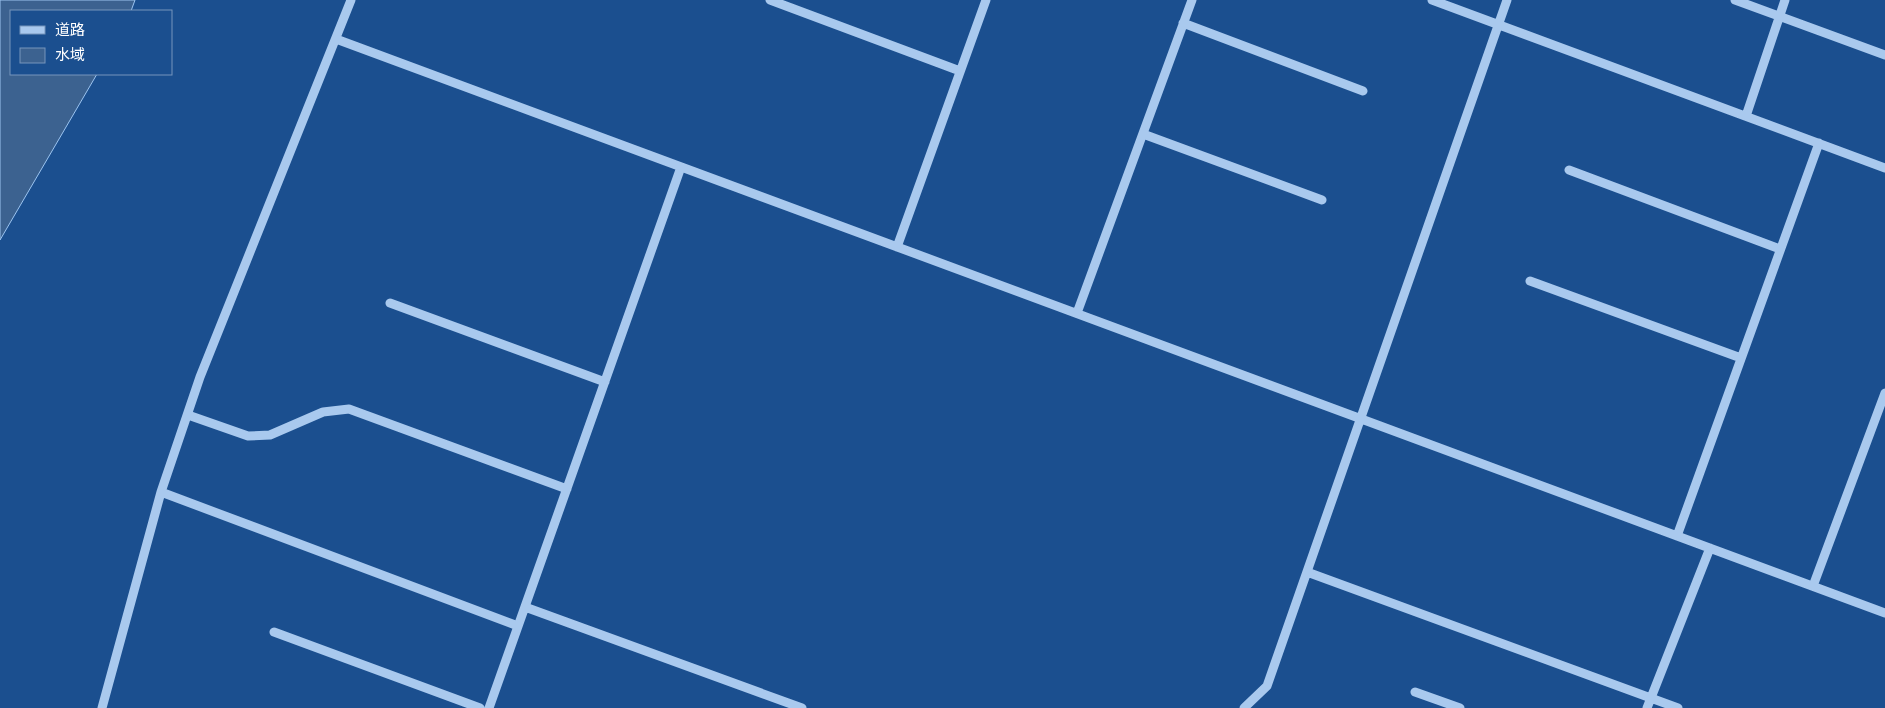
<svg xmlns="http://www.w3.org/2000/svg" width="1885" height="708" font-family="'Fira Sans','Noto Sans SC',sans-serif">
<rect width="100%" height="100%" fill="#1b4f8f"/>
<path fill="#3c6290" stroke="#9cc4f0" d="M0,0H135L131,11H11V74H97L0,240Z"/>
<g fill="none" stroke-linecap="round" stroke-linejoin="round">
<path stroke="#a9c9ee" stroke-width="9" d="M770,0L960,71
M1432,0L1885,168
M1735,0L1885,55
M1183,23L1363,91
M336,39L1885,613
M1746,116L1785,0
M1143,134L1322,200
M1569,170L1780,249
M897,247L986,0
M1530,281L1741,358
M390,303L605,382
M1077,313L1192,0
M188,415L248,436L270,435L323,412L349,409L567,489
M161,492L518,626
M1677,536L1819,143
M1307,572L1678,708
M1813,586L1885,393
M525,607L802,708
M274,632L480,708
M1415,692L1460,708
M102,708L161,492L200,377L351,0
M489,708L681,167
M1244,708L1267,686L1507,0
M1647,708L1710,548"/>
</g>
<rect x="10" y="10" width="162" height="65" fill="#1b4f8f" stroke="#7695bc"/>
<rect x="20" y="26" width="25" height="8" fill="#a9c9ee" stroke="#7695bc"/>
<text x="55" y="35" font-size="15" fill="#ffffff">道路</text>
<rect x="20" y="48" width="25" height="15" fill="#3c6290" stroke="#7695bc"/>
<text x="55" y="60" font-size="15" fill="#ffffff">水域</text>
</svg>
